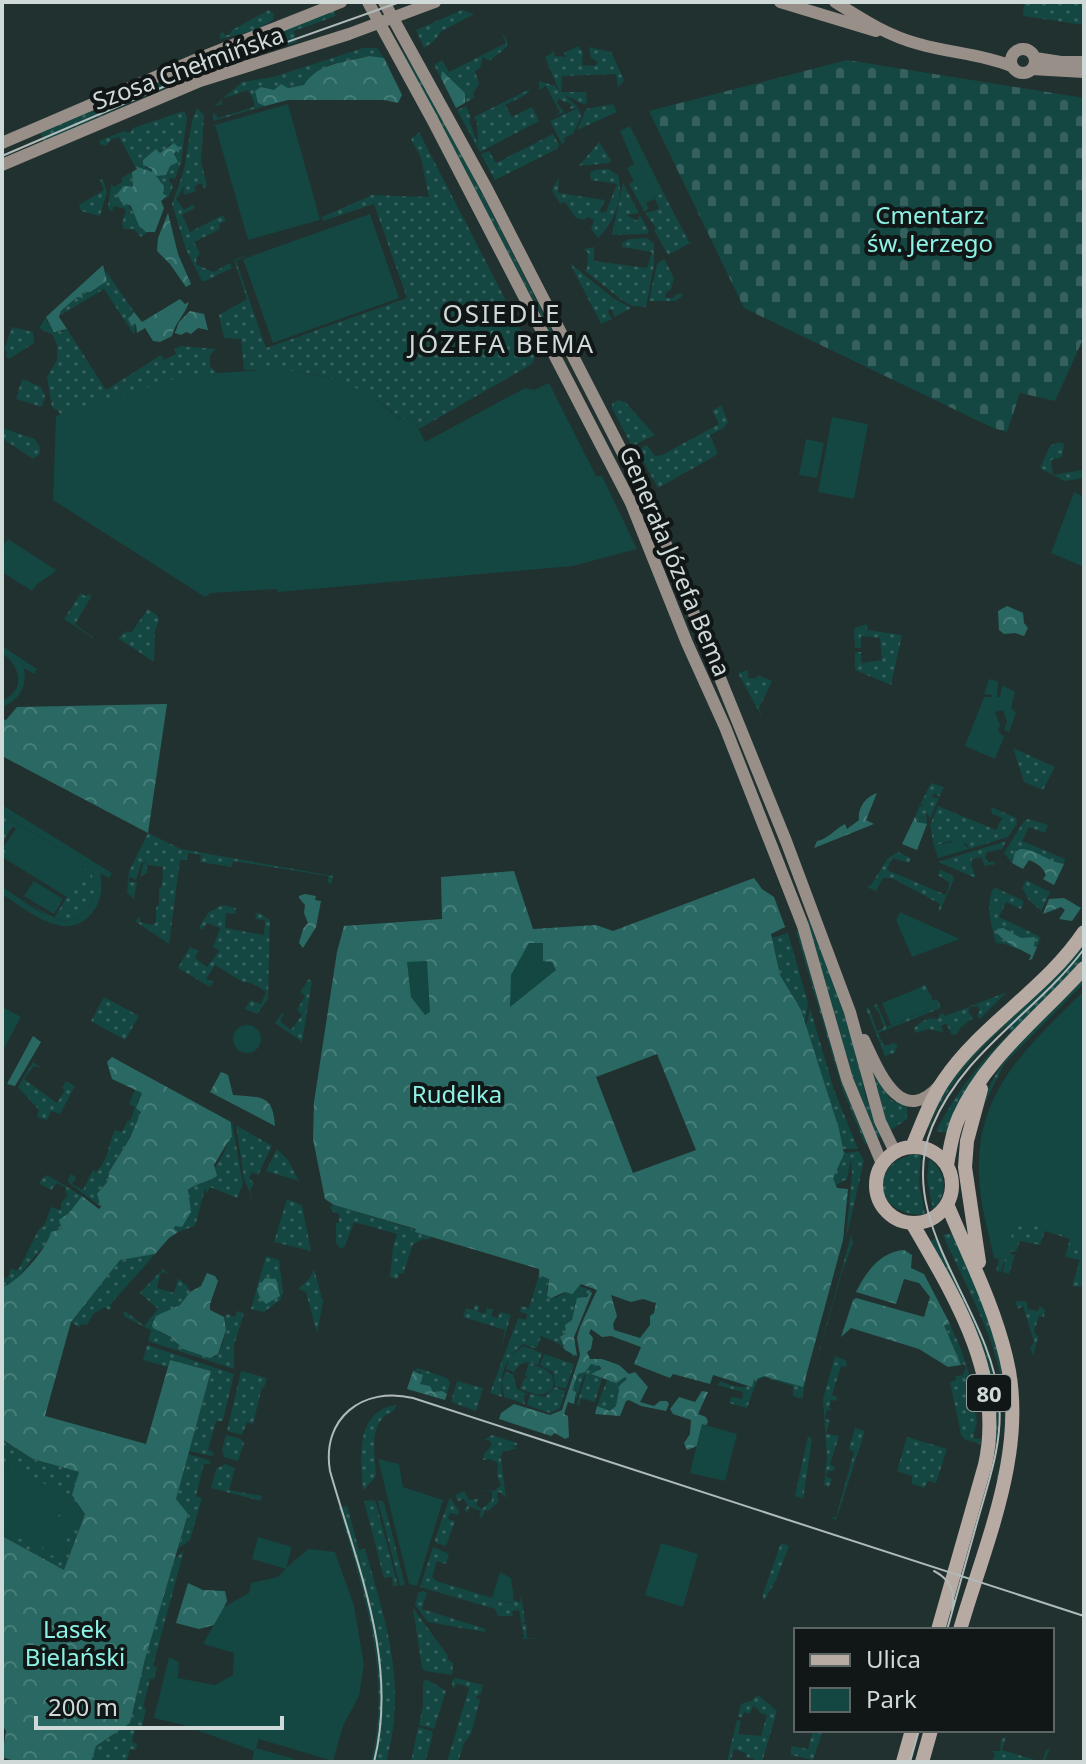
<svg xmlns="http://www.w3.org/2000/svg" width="1086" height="1764" font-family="'Noto Sans',sans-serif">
<defs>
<pattern id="grass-dots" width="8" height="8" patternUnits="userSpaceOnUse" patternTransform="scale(2)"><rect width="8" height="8" fill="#144642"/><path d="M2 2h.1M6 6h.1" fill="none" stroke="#35605d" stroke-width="1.8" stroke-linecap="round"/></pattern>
<pattern id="forest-crowns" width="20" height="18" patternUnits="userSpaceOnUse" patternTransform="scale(2)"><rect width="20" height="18" fill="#2a6963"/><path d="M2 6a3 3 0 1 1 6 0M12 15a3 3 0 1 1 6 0" fill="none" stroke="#487e79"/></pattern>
<pattern id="cemetery-stones" width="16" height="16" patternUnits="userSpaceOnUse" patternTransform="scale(2)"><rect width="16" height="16" fill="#144642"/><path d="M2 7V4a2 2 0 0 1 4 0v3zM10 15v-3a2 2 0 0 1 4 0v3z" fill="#35605d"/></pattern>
</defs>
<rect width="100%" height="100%" fill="#21312f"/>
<path fill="url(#grass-dots)" d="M1024,2H1084V25L1023,16Z
M269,10L274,14L273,20L254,31L220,39V34L223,32L225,35H229L232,30Z
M334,10L336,16L294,31L297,42C210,70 125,100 45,144L39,131Z
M462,10L474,14L442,31L433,42L424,48L416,30Z
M501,31L507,40V47L489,61L483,57L480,68L475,71L479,84L473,93L474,98L465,103V93L442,72L441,78L434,65L442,60L449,72L506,43Z
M397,43L434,99L557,341L554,340L432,108L395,44Z
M578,46L583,53L582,65L596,66L597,61L591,58L589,47L611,52L624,80L618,88L616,74L562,76L561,92H586L587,103L583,104L563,94L578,107L570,109L571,104L558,99L557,103L564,112L554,117L560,112L546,86L539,90V81L555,86L560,93L545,57L555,51L554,56L566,57L564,53Z
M363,48H377L384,58L369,56L328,65L304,85L274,90L261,87L258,103L265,106L213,121L214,112L218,118L254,107V101L248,90L222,99V105L214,106L242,82L273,77Z
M530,89L527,94L505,105L512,117L532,107L539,121L480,152L457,110L466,106L471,118L469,120L478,145L477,122L474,117Z
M613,104L617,112L577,130L586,109Z
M197,108L204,115L201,162L207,185L204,188L201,183L194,187L196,191L185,195L183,193L185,185L176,199L184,210L193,204L195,208L182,215L190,232L223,215L226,221L219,224L220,229L194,242L200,254L196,259L197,265L214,272L230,263L232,268L205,281H202L186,249L172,204L184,170L192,121Z
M578,108L581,116L573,134L564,138L565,142L562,144L550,121Z
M184,111L187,117L181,162L175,179L171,178L169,180L173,186L168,198L163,194L162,182L156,178V175C173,166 169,164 177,151L170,144L163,152L155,151L145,167L152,169V173L135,166L119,137L112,139L106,146L100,144L99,141L124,131L130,133L133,128Z
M419,132L535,357L532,364L419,429L412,415L402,420C351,375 310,369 244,370L241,339L224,338L219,315L247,299L234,260L249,254L236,261L266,348L407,298L374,204L323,221L322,217L372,195L429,197L421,158L411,139Z
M553,134L559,145L557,149L495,180L481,154L489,151L496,163Z
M599,142L611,160L610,163L579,166Z
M608,169L618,175C624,199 614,223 598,238L591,229L594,220L588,217L584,220L576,218L565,202L560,204L552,190L559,178L558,193L605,200L600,210L601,213L606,212L617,184L591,180L590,174L594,170Z
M132,172L133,187L127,204L138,218L142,230L148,232L141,237L134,229H124L122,225L126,209L114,206L112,212L108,208L111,184L114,187L122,182V178Z
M103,179L107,192L100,216L81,211L79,205L104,190L100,180Z
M634,181L645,203L663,192L689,242H692L668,255L654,230L656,228L645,213L659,209L655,199L646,203L649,209L644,211L629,184Z
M623,183L639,213L627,215L637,221L640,215L649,231L647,234L612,235Z
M647,238L654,244V265L646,307L632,306L623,301L584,270L587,269L588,253L584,249L594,247V261L647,268L652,252L622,247V243L629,239Z
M664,259L674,278L671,289L665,294L666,298H674L675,295L682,293V296L676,301H649L657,264Z
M570,263L613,298L631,308L614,317L612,309L607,311L612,319L601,324Z
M106,271L134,312L130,315L136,324L134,335L104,289L61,315L60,313L77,297L83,298L82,292L94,288L106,275Z
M46,317L47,322L61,332L67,329L106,390L161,355L164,360L176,354L174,349L180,346L216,349L210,355V366L217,373L63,420L59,412L52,407L47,377L57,360V346L53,335L39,328Z
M12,327L33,332L34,343L9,359L6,357L7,352L4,350Z
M22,379L41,387L45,396L42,407L16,399Z
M618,400L625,402L655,435L632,446L612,408V404Z
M721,405L728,422L724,428L710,435L718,454L658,488L637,450L647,445L655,456L662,455L719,424L712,411Z
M2,428L35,439L40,447V454L33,459L2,438Z
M1059,442L1064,444L1062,457L1051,460L1053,475L1082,470L1084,478L1064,481L1040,468L1050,446Z
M81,593L85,596L90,594L91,597L75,624L96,640L64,619Z
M148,609L157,615L159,620L155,631L154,662L118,638L127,631L131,633Z
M867,624V630L902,635L891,685L855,670V652H861L862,663L882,660L880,638L861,636V648H855L854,628Z
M748,670V678H757L758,675L772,681L759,708L762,717L738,673Z
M1013,748L1055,767L1043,790L1024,782Z
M931,783L944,787L939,797L934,793L932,797L939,798L930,819L926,812L927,824H920L915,817L920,805L923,808L921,803Z
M938,806L996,830L1002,818L992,814L991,807L1016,818L1017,824L1008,837L969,849L967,844L950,841L934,846L930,825Z
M2,814L87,866C104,887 90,924 60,920C45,918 33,904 20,898L54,918L86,866L2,857V849L16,829L12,826L2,844Z
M1028,819L1048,825L1045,833L1029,827L1022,841L1065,859L1064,864L1045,859L1027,849L1012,859V863L1004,853L1024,821Z
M148,833L181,849L333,876L331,884L328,883V876L233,861L232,867L200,862L201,855L188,853L187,860H180L169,944L135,921L140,916V922L152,925L156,923V908L159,904V889L162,886L163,867L147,865V873L141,876L142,866L147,861L141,864L136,880L130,877L129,882H137L134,899L127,893L129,871Z
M1006,841L1002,849L987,852L985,858L988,862H995L994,865H987L986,868L981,857L972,859L971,864L976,878L938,862Z
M898,852L911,858L909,863L892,858L887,870L946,895L950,883L938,875L940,870L952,875L954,879L938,915L940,904L892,878H883L876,891L867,887L871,885L888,858Z
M1026,880L1050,892L1041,911L1029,900L1022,888Z
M994,887L1024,901L1021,909L1006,902L999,917L1041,937L1037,947L1015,936L1001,938L1023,951L1005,944L996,943C991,924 985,904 994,887Z
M222,905L236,908L235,914L226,913L225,928L264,935L265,920L255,919L257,912L270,920L268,999L257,1014L245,1009L250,1000L261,1004L266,992C259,987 251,982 243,982L215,965L206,979L214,982L210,987L178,968L190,947L199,951L195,958L207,967L219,951L213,947L220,928L207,923L202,930L199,927L209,912Z
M809,920L849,1023L866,1097L881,1136L876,1139L855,1085L806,921Z
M796,931H800L845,1090L868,1144H865L843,1091Z
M788,933L808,1003L805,1023L801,1010L780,975L772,938Z
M1084,941V961L1008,1039L950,1133L936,1131C957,1092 979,1062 1011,1032L1006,1026C973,1054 946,1088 929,1128L926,1127L945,1089L963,1063Z
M1084,977L1082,985L1004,1064L981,1111C994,1055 1045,1016 1084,977Z
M309,979L312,981L302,1042L275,1023L282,1013L284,1014L280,1021L291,1030L302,1015L297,1010L305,996L300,992Z
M925,984L933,1001L937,999L941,1008L878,1033L884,1046L894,1043L898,1046L894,1053L885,1056L866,1008L869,1007L877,1031L884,1028L879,1013L873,1006L877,1004L887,1027L928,1010L919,988Z
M1007,992L980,1019L977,1016L980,1010L977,1006L970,1007L968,1011L973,1018L961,1027L957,1034L952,1035L946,1023L941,1026L943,1032L928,1029L916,1033L914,1028C921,1022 929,1016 938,1019L940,1014L943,1013L945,1016Z
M104,997L139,1016L125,1040L91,1021Z
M810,1008L834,1090L858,1149H843L806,1027Z
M33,1062L41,1068L34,1066L24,1079L57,1103L65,1090L62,1088L66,1081L75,1086L60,1114L51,1111L47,1120L37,1117L39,1110L18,1087Z
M872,1072L891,1100L907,1107V1119L891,1130L883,1115Z
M135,1090L142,1093L137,1102L142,1111L130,1138L109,1172L108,1181L97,1194L101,1207L69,1183L68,1180L71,1174L76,1177L72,1184L83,1190L93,1170L96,1172C109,1160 108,1144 115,1130L122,1132L128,1120L130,1121L135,1107L129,1104Z
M232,1122L243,1184L237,1198L210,1187L207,1193L205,1189L195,1226L178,1232L174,1230C182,1207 181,1184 209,1181C213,1171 216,1165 222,1156C227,1149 225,1144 232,1137Z
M236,1125L272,1146L258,1175L252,1172L249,1178L254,1183L250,1191L252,1198L244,1179Z
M277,1149L288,1160L299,1181L266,1171Z
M843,1151L847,1153L859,1151L864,1161L846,1239L852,1174L851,1159L847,1179L836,1185L833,1178Z
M914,1154L921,1155L919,1183L925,1214C897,1218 867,1193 891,1166C897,1159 906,1157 914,1154Z
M929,1158C947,1173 949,1193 933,1210L927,1179Z
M47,1175L82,1196L69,1213L64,1216L63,1229L38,1252L16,1280L2,1287V1279L8,1277L11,1268L16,1271L20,1267L39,1229L44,1226L51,1207L61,1210V1203L68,1195L65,1192L66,1188L57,1183L51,1190L40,1184V1181Z
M988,1188L1011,1216L1084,1238V1282L1082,1287L1072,1286L1080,1260L1065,1257L1070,1239L1045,1231L1040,1245L1020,1241L1016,1252L1011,1251L1010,1254L1015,1255L1009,1274L1003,1272L1006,1250L1001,1272L996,1271L999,1261Z
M287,1199L302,1205L311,1251L274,1242Z
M334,1205L416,1230V1232L432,1237L426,1240L419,1237L423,1239L413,1244L403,1274L399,1273L398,1279L390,1277L393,1247L397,1234L354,1222L345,1246L340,1249L336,1243V1223H339V1213H334L330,1207Z
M956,1232C974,1279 1001,1334 1007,1384C1011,1417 1005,1450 999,1482L996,1481C1023,1379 983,1324 943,1235Z
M851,1236L853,1243L842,1272L806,1399Z
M936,1238C958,1286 993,1348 998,1401C1000,1428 995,1455 988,1481C1011,1377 974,1331 929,1242Z
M155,1254L110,1305L112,1308L109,1310L105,1307L93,1314L87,1325L82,1324L79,1327L71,1322L120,1260Z
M266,1256L279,1260L283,1291L281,1299L264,1312L251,1309Z
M163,1269L169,1274L161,1272L157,1288L174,1293L178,1278L187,1286L190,1292L180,1305L161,1314L159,1332L171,1337L179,1345L215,1357C223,1348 229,1328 224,1317L227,1314L235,1317L237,1311L244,1313L234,1345V1369L148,1341L151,1330L125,1317L123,1314L125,1311L144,1326L158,1309L140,1293Z
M314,1269L323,1302L317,1333L306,1292L298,1289L310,1278Z
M539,1275L549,1279L546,1291L555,1298L579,1286L593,1291L578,1302L567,1333L560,1337L562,1346L573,1352L576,1358L556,1342L538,1335L541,1337L536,1349L523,1344C505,1360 499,1372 502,1397L490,1393L518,1318L526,1320L527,1314L520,1312L521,1306L529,1308Z
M1015,1301L1027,1302V1309L1038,1311L1040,1306L1045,1310L1044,1317L1039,1316L1034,1331L1038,1337L1033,1356L1030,1348L1034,1342L1023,1306L1018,1309Z
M475,1305L479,1306L478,1312L485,1314L487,1308L493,1310L491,1316L498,1318L500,1312L511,1315L502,1346L505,1330L463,1317L466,1308L473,1310Z
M944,1324H950L961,1349L979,1407L975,1412L977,1421L973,1438L981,1439L980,1444L964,1439L961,1434L950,1382L956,1380L955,1376L963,1375L966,1368L964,1364L961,1365Z
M147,1345L234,1374L223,1421H216L208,1450L214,1453L212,1456L189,1451L211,1371L170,1360L168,1367L143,1360Z
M523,1346L542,1353L538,1365C527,1361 521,1361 514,1372L506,1369L509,1358Z
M544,1354L574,1364L566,1389L555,1386L553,1372L540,1365Z
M835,1356L845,1360L847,1364L846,1367L841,1366L832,1395L837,1398L836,1401L831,1400L829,1408L833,1410H827L825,1418L830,1421L826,1434L839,1436L830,1464L835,1467L834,1471H828L826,1476L832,1479L829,1487L824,1485L827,1457L823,1399Z
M529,1363C542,1368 556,1370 553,1387C543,1400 533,1393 520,1389L524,1378H528L525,1375Z
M590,1364L600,1366L598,1372L591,1374L602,1378L595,1402L581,1398L579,1406L577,1404L586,1375H584L576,1399L572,1390L578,1374Z
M418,1368L447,1378L450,1383L447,1394L432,1392L430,1386L420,1384L421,1372L413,1371Z
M241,1371L267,1378L264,1388L262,1387L253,1424L247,1422L242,1435L227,1431Z
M505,1372L513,1374L517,1389L528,1394L524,1395L525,1404L504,1397L502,1381Z
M767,1373L803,1380L806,1378L802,1399L793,1396V1386L764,1377L757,1380L747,1408L729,1403L731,1397L742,1399L743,1392L717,1385L721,1381C732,1387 751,1392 756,1378Z
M625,1377L627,1379L620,1387L616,1406L610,1411L597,1406L607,1380H620Z
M457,1381L483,1388L476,1411L451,1402Z
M555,1387L565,1391L560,1408L550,1413L527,1405L530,1394L545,1397Z
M396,1405L394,1411C367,1421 375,1453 376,1476L363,1491C361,1459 354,1411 396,1405Z
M855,1428L865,1431L836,1520L830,1518L836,1517L854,1452L849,1449Z
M226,1435L241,1439L244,1443L238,1461L224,1457L222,1450Z
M492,1435L517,1443V1445L512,1446L518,1448L502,1452V1456L498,1457L501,1458L506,1498L500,1492L497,1493L498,1502L488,1511L485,1510L482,1518L479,1516L481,1511L470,1507L471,1503L467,1512L464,1510L468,1505L463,1498L458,1502L455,1495L464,1491L469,1500L478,1499L476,1505L482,1509L492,1500V1492L483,1490L494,1491L501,1485L497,1476L498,1463L490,1459L483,1460L484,1454L492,1445L489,1440H484Z
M808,1436L812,1439L803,1499L795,1496Z
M907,1437L947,1449L936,1483L928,1481L924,1488L912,1484V1476L897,1471Z
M2,1439L33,1459L79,1472L85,1513L64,1570L2,1536Z
M188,1454L209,1460L211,1464H204L196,1496L202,1498L190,1540L178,1549L188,1514L176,1499Z
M225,1464L235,1468L229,1490L262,1496L261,1501L211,1488L216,1469Z
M450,1497L459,1511L458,1515L450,1513L448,1519L455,1521L446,1546L436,1543L435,1539Z
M374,1500L376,1503L398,1586H393L392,1577L384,1578L364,1501Z
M378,1501L384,1502L405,1585L400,1586Z
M347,1506L359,1550L365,1549C386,1623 408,1685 386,1762H371C393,1674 363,1591 339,1508Z
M781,1543L789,1546L776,1580L763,1602V1594Z
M433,1547L449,1554L446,1564L437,1561L432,1577L436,1581L509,1603L514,1600L520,1603L521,1594L525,1622L522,1624H526L527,1638H541L524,1639L522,1643L524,1637L519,1610L512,1611L513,1616H498L495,1609L420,1587Z
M184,1550L153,1666L157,1667L154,1679H150L143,1707L146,1709L142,1726H136L132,1742L137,1744L136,1750L130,1749L127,1760L133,1762H91L96,1746L130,1723L145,1659L165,1590L175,1559Z
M423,1591L427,1593L422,1609L486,1629L485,1632L428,1622L415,1605L418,1593Z
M413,1608L448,1656L447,1659L453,1663L452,1675L425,1671L422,1668Z
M456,1678L483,1685L481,1694L475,1697L480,1700L471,1734L464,1743L458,1762H447L469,1688L457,1683L453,1690L452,1681Z
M426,1679L446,1691L434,1729L419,1725L423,1706V1682Z
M758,1695L777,1711L762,1762H753L754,1759L746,1757L747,1754L734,1749L730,1762L727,1761L737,1720L741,1721L738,1734L761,1736L767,1715L759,1713V1710L753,1706L750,1714L744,1712L742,1718L738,1716L741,1704L751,1701Z
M418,1727L432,1731L433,1735L425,1762H411Z
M813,1730H823L813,1760L791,1755V1746L808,1749Z
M1006,1736L1002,1750L1042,1762L1046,1750L1050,1749L1044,1762H992L995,1754L992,1751H1000L1001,1740Z"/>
<path fill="url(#forest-crowns)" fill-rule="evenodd" d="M369,56L384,58L402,95L398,103L384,100H288L265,106L258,103L255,91L261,87L274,90L281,84L288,88L304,85C318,62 345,63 369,56Z
M442,71L465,93V103L456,108L441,78Z
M174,143L179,148V153L176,151L174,154L178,162L170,166L166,175L156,176L164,186L163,194L167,196L161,201L164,208L155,232H146L139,226L131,206L121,202L117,194L124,186L133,187L132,172L137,169L135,166L152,172V169L143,165V160L156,149L160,153Z
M168,213L178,254L191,284L186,287L170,264L157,251L158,238Z
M103,265L107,281L90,292H82L83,298L77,297L61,311L59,317L67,329L54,332L46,317Z
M180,299L185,304L189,302C185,315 175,322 172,336L160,342L153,341L145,328L137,333L136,324L130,323L128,319L134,312L142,322Z
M190,311L204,314L208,330L198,328L191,334L186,332L181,335L175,333L179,322Z
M1007,606L1023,613L1024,623L1028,628L1024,636L1015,633L1004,634L999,630L998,611Z
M167,704L148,833L2,756V719L6,720L17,707Z
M877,793L866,820L874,824L814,848L817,841C828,839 835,829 845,824L847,829L859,820C857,809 866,796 877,793Z
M915,817L917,822L927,824L917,850L902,844Z
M1020,849C1035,848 1048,862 1064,864L1054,885L1043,879L1046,875C1043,867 1037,863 1029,860L1023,869L1012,863L1015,852Z
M514,871L533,929L596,925L613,931L754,878L762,889L774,897L785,927L771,934L780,975L801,1010L839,1129L844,1154L833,1178L837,1188L848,1189L843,1240L803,1387L764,1376L754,1380L752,1387L713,1375L710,1384L673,1374L670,1378L634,1364L641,1347L611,1336L602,1337L591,1329L589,1333L593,1338L591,1349L587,1352L590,1359H602L619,1365L629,1374L635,1372L648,1387L640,1402L654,1406L660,1401H667L669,1404L666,1411L641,1406L629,1400L626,1401L620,1416L595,1414L597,1406L610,1411L616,1406L620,1385L627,1379L625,1377L616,1383L591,1374L601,1369L600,1366L591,1364L585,1372L578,1374L572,1390L576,1392L574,1404L568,1402L564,1414L568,1416L569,1437L565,1439L555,1433L551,1436L499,1419L501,1413L514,1404L550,1415L562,1410L580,1355L577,1338L580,1327L597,1290L581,1284L572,1294L565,1292L551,1298L547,1296L549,1279L539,1275V1269L415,1232L416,1229L334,1205L325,1199L313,1139L314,1102L337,952L344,926L442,919L441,877ZM657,1054L696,1150L633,1173L596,1077ZM611,1295L631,1302L643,1299L656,1303L654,1313L650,1316V1325L640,1338L614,1330L613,1324L617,1316Z
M305,894L316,896L315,900L321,901L316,927L303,948L299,943L303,929L308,923L304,913L305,905L299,898V896Z
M1064,898L1081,908L1072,921L1059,919L1065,910L1061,907L1043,914L1049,899Z
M1003,928L1021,938L1035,937L1034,946L1037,947L1032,959L1029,960L1031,955C1021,950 1005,943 997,933V929Z
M33,1036L41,1042L15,1086L7,1084Z
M112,1057L231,1122L232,1137C228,1140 219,1158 214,1165L217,1176C207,1183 197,1182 188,1190L191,1212L182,1227L175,1226L174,1229L178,1232L169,1238L155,1254L120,1260L71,1322L45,1416L146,1444L170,1360L211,1371L176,1499L188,1514L145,1659L130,1723L96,1746L91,1762H17L2,1757L6,1731L2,1725V1536L64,1570L85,1514L72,1495L79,1472L33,1459L2,1439V1287C17,1284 48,1247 51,1232L62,1229L59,1220L69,1213L82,1196L99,1209L101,1207L97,1194L108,1181L109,1172L130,1138L141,1112L136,1108L142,1093L112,1079L107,1062Z
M221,1072L228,1075L233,1095C260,1098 273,1093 275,1126L210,1092Z
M904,1250L912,1255L911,1268L924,1274L950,1324L944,1325L961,1365L948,1367L919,1349L851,1328L841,1337L853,1300L856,1298L924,1317L930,1297L919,1283L904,1279L896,1304L856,1292C866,1272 880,1252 904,1250Z
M207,1273L215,1276L218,1281L210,1304V1310L224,1317L226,1330L218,1354L210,1358L183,1349L171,1337L153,1328L152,1325L156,1316L180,1305L190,1292L201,1286Z
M265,1278L276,1279L280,1296L266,1304L260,1298L257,1289Z
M590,1292L592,1293L574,1337L577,1356L565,1350L560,1337L566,1333L565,1325L572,1320L577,1298L587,1297Z
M413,1371L423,1375L420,1384L430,1386L433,1392L442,1391L447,1394L445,1400L407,1389Z
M702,1391L708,1392L698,1414L706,1417L708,1422L706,1425H702L697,1446L687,1450L684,1443L690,1434L691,1420L673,1414L670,1409L679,1397L695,1402Z
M188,1583L203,1590L225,1591L227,1601L224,1607L231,1606L228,1621L199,1629L176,1623Z"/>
<path fill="url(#cemetery-stones)" d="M847,60L1084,98V337L1055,401L1020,393L1007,432L993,428L744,308L649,111Z"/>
<path fill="#144642" d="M288,104L320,220L248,240L215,125Z
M630,126L663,192L645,203L627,168L634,164L620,131Z
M370,214L399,298L273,343L243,259Z
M277,369C332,376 359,382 401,420L412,415L425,442L525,388L534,390L549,383L596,476H602L637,549L573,566L278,592L277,589L211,593L205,597L53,500L56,416L186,375Z
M832,417L868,424L854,499L818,492Z
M806,439L824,443L817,478L799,475Z
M1074,492L1084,497V567L1051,553Z
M8,539L56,570C49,579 39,579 32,591L2,572V547Z
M2,646L37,669L34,674L24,668C27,687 20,700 2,707V701C26,690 21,666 2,653Z
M989,679L998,681L997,697H1000L1002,685L1015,692L1011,708L1016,713L1009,732L1004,730L1007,722L1003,710L995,712L1000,725L998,731L1004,737L995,759L965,746L984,697H992V695L984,694Z
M2,805L112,873L109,878L100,873C103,886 102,898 95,909C69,948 29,911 2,894V887C19,897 38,914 56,919C88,928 105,888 87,866L67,897L2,857L21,826L77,859L2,814Z
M960,840L969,849L938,858L934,846Z
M34,881L63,899L54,914L24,896Z
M900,912L960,939L912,957L896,920Z
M529,943H543V961L552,962L556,970L510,1007L511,975Z
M427,961L430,1012L425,1015L411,997L407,962Z
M919,988L928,1010L891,1025L882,1003Z
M1084,991V1248L1082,1247L1083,1240L1016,1220L1004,1261L994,1258C988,1230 979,1201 979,1173C976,1090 1030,1044 1084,991Z
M2,1007L21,1017L2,1052Z
M233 1039a14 14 0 1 1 28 0a14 14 0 1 1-28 0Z
M702,1424L737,1434L725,1481L690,1473Z
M378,1459L399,1464L403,1487L443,1500L417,1586L409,1584Z
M2,1461L69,1497L40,1549L2,1529Z
M66,1504L82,1512L57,1558L42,1550Z
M258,1537L292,1547L286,1568L308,1549L335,1552L354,1606L364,1665L359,1696L343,1726L333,1761L259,1739L256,1748L294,1759V1762H252L254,1751L183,1725L154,1718L169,1657L179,1662L178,1678L215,1685L233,1675L234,1653L203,1644L224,1607L249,1593L251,1583L278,1577L286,1569L252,1559Z
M661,1543L698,1554L683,1607L645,1595Z
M500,1572L511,1578L514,1598L511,1603L492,1598Z"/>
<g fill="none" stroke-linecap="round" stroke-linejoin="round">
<path stroke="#998f89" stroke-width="12" d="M368,2L432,119L631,503L687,643L725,727L803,926L847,1079L882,1164
M384,2L487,189L652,510L786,841L850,1012L880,1121L895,1152
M780,2L876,31
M835,2C862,19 888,36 919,44C950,53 981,54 1011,66
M1011 61a12 12 0 1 1 24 0a12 12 0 1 1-24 0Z
M1035,58L1061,62H1084
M1032,69L1084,72
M2,143L195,60L341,2
M2,165L200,81L349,34L435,2
M864,1040C878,1069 900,1129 939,1086"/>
<path stroke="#b7aaa3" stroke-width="14" d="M876 1185a38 38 0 1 1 76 0a38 38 0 1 1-76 0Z
M912,1147C922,1124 930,1100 944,1080C982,1024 1046,989 1084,932
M947,1165C950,1149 952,1132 959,1117C985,1058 1042,1015 1084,968
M947,1204C968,1255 993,1303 1006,1357C1029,1449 985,1543 960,1630
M912,1223C955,1297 1005,1377 985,1465L938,1630
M979,1262L965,1167L967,1141L981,1089
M903,1762L912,1730
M922,1762L931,1730"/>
<path stroke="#afbab9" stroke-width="2" d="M2,156L177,81L400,2
M934,1571C950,1579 956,1593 952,1610
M947,1630C957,1593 968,1556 978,1519C989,1480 1003,1442 999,1401C991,1307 893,1223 932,1127C963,1051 1037,1012 1084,949
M374,1762C399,1662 357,1566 330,1471C321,1418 363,1386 413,1398L1084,1616
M910,1762L919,1730"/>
</g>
<g text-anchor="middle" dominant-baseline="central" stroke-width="8" stroke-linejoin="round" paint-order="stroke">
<rect fill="#101716" stroke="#969f9e" stroke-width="2" x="967" y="1375" width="44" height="36" rx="6"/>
<g font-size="22" font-weight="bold" fill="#cfd9d8">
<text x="989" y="1393">80</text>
</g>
<g font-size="24" fill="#cfd9d8" stroke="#101716">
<text transform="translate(188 67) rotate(-20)">Szosa Chełmińska</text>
<text transform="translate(676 561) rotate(67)">Generała Józefa Bema</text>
</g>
<g font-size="24" fill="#8ef1e6" stroke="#101716">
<text x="930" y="214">Cmentarz<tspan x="930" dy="28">św. Jerzego</tspan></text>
<text x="457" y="1093">Rudelka</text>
<text x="75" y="1628">Lasek<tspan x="75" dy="28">Bielański</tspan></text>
</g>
<g font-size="26" letter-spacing="2" fill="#cfd9d8" stroke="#101716">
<text x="502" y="313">OSIEDLE<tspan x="502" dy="30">JÓZEFA BEMA</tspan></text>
</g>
</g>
<rect width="1086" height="1764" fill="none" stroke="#cfd9d8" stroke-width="8"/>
<rect x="794" y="1628" width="260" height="104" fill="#101716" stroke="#5c6564" stroke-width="2"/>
<rect x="810" y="1654" width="40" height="12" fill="#b7aaa3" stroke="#5c6564" stroke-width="2"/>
<text x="866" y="1668" font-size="24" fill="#cfd9d8">Ulica</text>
<rect x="810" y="1688" width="40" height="24" fill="#144642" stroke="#5c6564" stroke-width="2"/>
<text x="866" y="1708" font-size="24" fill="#cfd9d8">Park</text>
<path d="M36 1716v12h246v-12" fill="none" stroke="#cfd9d8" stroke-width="4"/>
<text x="48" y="1716" font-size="24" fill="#cfd9d8" stroke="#101716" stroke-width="6" paint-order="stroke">200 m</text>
</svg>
